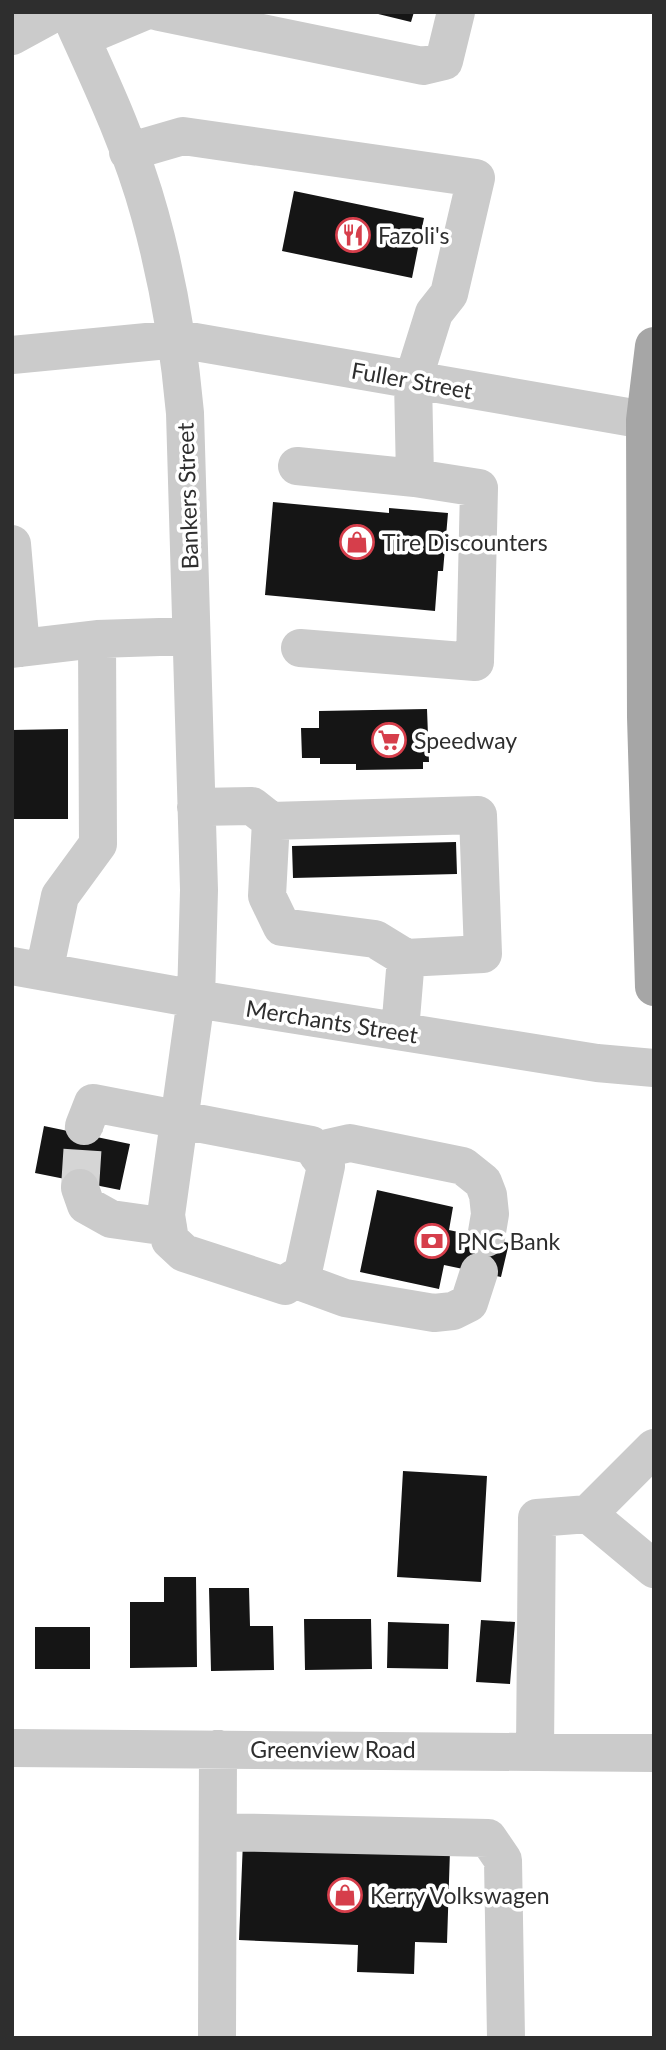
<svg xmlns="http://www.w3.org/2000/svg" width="666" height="2050" font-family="Lato,sans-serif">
<rect width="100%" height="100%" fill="#fff"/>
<path fill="#151515" d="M370,12H414L411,22Z
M294,191L424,218L412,278L282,251Z
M273,502L389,513V508L448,513L443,571H438L435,611L265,595Z
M427,709L429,762H423V769L356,770V764H320V758H302L301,728H319V711Z
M68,729V819H12V730Z
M456,842L457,874L293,878L292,846Z
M44,1126L130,1144L120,1190L35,1173Z
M377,1190L453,1207L449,1230L509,1243L501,1277L444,1265L439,1289L360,1272Z
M403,1471L487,1476L481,1582L397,1577Z
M164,1577H196L197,1667L130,1668V1602H164Z
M209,1588H249L250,1626H273L274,1670L211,1671Z
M304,1619H371L372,1669L305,1670Z
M481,1620L515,1622L510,1684L476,1682Z
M388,1622L449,1624L448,1669L387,1668Z
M35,1627H90V1669H35Z
M243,1841L450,1850L447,1943L415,1942L414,1974L357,1972L358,1945L239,1940Z"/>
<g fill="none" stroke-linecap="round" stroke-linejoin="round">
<path stroke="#d5d5d5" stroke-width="38" stroke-dasharray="38 19" stroke-linecap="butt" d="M80,1188L84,1126"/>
<path stroke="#cbcbcb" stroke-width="38" d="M69,12C99,78 131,145 150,215C168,280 179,346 185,413L199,890L196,999L166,1215L170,1240L184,1253L285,1286L303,1272L326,1166L311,1145L93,1103L84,1126
M159,12L423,66L444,61L456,12
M12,36L56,12
M81,38L143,12
M128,152L183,136L476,178L449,294L434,313L413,380L415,478L479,488L475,662L300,648
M12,355L178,339L645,420
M297,466L415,478
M12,544L21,648
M12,649L97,639L191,636
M196,807L252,806L271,821L267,896L282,927L375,939L406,958L400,1031
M271,821L478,815L483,954L406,958
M12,966L196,999L597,1063L654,1068
M44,972L60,896L98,844L97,639
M318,1155L328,1148L350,1143L463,1166L483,1182L488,1195L490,1214L486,1238
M80,1188L86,1205L111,1219L168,1227
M293,1279L345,1298L434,1313L453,1311L469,1303L479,1272
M588,1514L654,1569
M12,1748L654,1753
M535,1751L537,1518L588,1514L654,1448
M218,1832L488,1838L503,1860L506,2038
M217,2038L218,1749"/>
<path stroke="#a6a6a6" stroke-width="38" d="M654,346L645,420L646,717L654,987"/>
</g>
<defs>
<g id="restaurant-ring" transform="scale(1.75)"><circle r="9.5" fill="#fff" stroke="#d63e4b" stroke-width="1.5"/><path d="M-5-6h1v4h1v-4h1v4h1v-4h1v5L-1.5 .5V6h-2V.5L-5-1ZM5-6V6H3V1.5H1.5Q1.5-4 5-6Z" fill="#d63e4b"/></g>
<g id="shop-ring" transform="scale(1.75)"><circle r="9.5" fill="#fff" stroke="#d63e4b" stroke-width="1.5"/><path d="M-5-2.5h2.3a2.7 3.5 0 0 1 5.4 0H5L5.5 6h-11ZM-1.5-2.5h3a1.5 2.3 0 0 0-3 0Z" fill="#d63e4b"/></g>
<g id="supermarket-ring" transform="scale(1.75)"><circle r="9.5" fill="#fff" stroke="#d63e4b" stroke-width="1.5"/><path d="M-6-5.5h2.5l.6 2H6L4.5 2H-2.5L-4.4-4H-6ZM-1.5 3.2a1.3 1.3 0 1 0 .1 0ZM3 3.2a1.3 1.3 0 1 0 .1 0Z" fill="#d63e4b"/></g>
<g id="bank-ring" transform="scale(1.75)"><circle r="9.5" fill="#fff" stroke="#d63e4b" stroke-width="1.5"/><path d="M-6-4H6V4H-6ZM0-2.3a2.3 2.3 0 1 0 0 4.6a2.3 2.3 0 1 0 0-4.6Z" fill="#d63e4b"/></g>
</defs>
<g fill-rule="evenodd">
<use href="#restaurant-ring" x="353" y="235"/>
<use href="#shop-ring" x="357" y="542"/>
<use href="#supermarket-ring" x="389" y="740"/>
<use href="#bank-ring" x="432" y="1241"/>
<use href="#shop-ring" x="345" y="1895"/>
</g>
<g text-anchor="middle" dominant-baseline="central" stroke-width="7" stroke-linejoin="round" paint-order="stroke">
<g font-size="23" fill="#2e2e2e" stroke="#fff" text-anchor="start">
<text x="378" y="235">Fazoli's</text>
<text x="382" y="542">Tire Discounters</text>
<text x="414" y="740">Speedway</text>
<text x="457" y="1241">PNC Bank</text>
<text x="370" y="1895">Kerry Volkswagen</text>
</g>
<g font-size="23" fill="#2e2e2e" stroke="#fff">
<text transform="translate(412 380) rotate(10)">Fuller Street</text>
<text transform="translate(187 496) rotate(-92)">Bankers Street</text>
<text transform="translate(332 1021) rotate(9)">Merchants Street</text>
<text x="333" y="1749">Greenview Road</text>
</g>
</g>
<rect width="666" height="2050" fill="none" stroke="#2e2e2e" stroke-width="28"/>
</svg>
